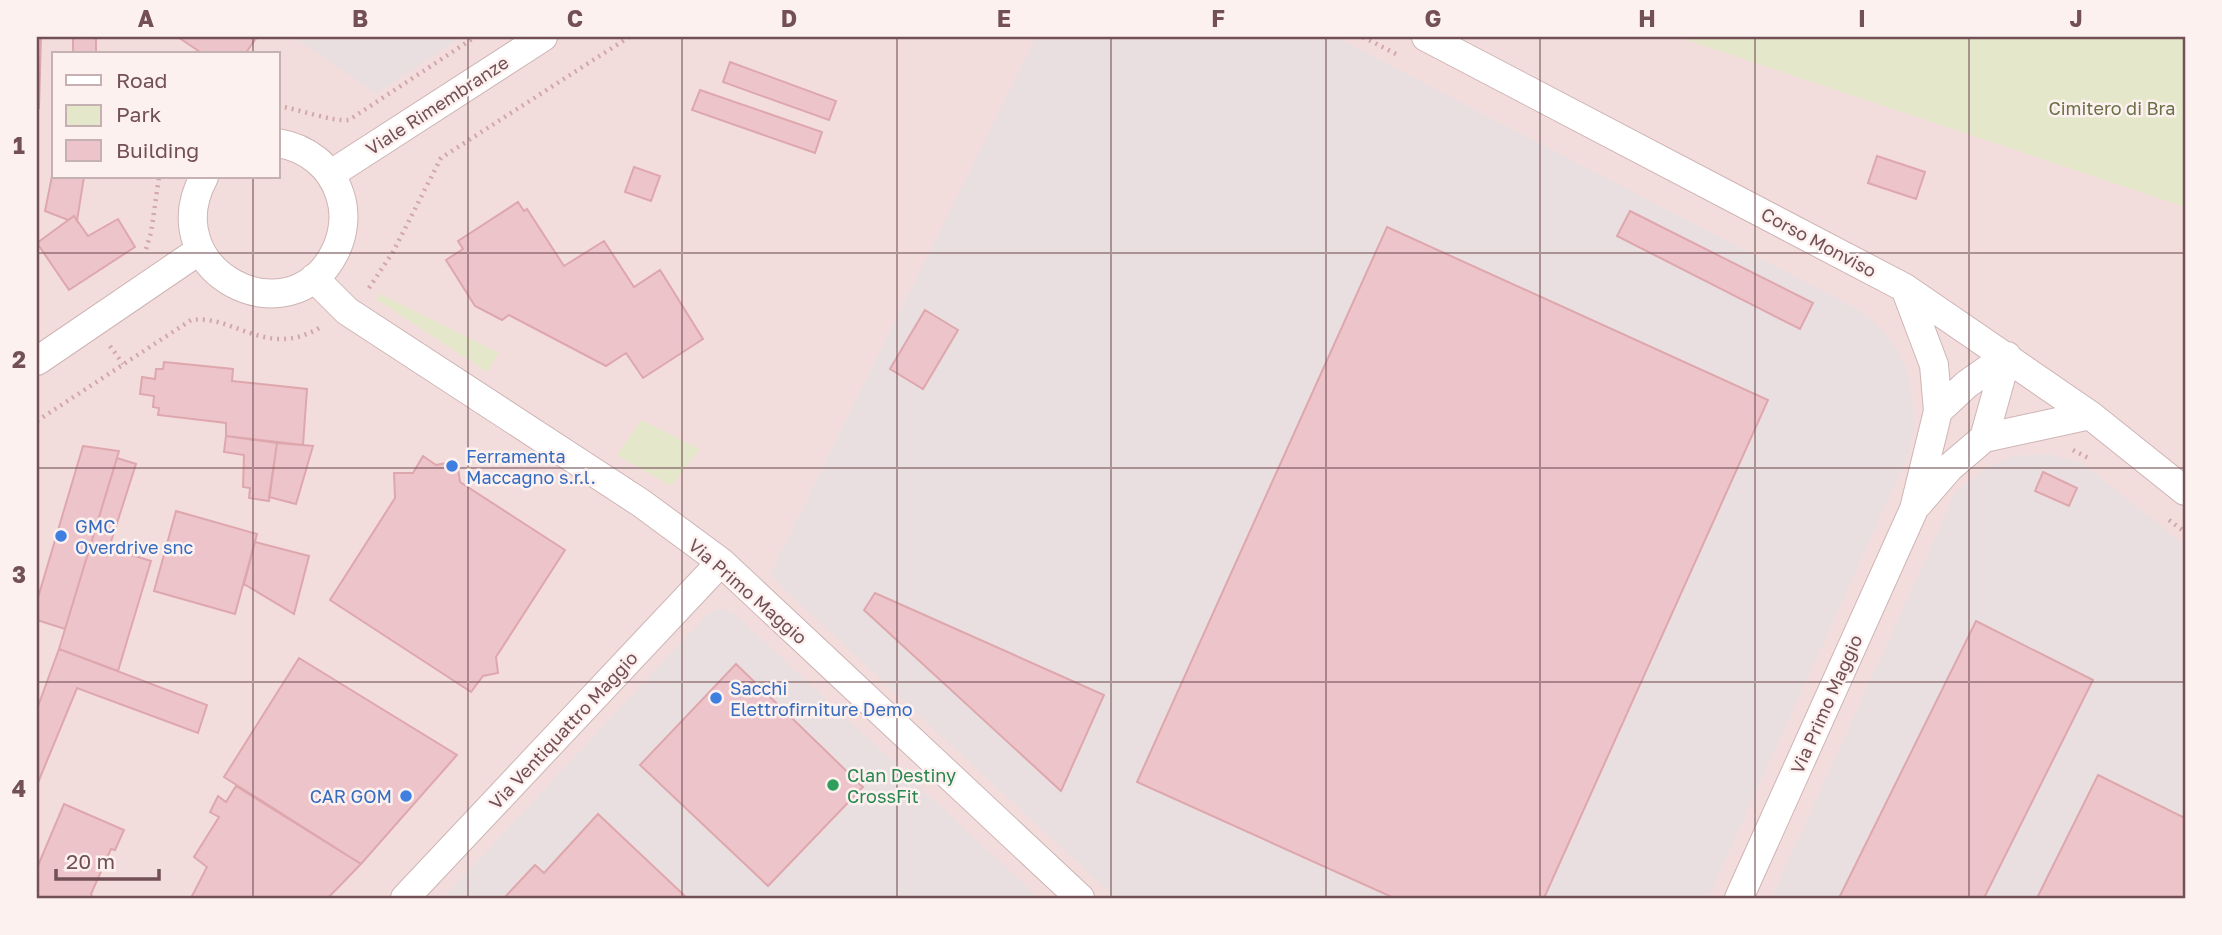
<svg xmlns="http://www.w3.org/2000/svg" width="2222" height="935" font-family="'Golos Text',sans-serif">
<rect width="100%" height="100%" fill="#faecea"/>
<path fill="#f3dddc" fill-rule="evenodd" d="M37,37H2185V898H37ZM54,54H278V177H54Z"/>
<path fill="#eadfe0" d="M294,37H462L376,94Z
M1036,37H1336L1854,307L1878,325L1896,347L1908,372L1912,398L1915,424L1908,456L1708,898H1115L769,575Z
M2048,454L2082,463L2185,545V898H1771L1956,491L1989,466L2014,456Z
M723,609L734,613L1039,898H443L709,612Z"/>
<path fill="#e4e7c9" d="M1678,37H2185V207Z
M380,294L499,353L487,372L376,299Z
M641,420L700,449L671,486L617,455Z"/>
<path fill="#edc4c9" stroke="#dea7ad" stroke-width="2" d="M37,37H41L39,108H37Z
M73,37H96V54H73Z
M178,37H257L245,54H203Z
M730,62L836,101L829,120L723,82Z
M700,90L822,132L815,153L692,110Z
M1877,156L1925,172L1916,199L1868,183Z
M634,167L660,176L651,201L625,192Z
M53,171L54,177H84L77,221L74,216L68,220L45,211Z
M518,202L524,211L527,209L564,266L604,241L634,287L660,270L703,339L643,378L626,353L606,366L509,315L502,320L475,306L446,260L463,249L458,241Z
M1630,211L1813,303L1800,329L1617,236Z
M74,216L88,236L118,219L135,247L69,290L37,243Z
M1387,227L1768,400L1544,898H1394L1137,782Z
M925,310L958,330L923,389L890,369Z
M164,362L233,369L232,381L307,389L303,445L226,436V423L158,415L159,408L153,407L154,396L140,394L142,377L155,379L156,369H163Z
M226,436L277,443L269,501L249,498L250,488L243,487L244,455L224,452Z
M277,443L313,446L296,504L269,497Z
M83,446L119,451L65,629L37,620V601Z
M423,456L436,465L457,461L460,482L565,550L496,657L498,673L483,676L471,692L330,600L395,498L394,473H413Z
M117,458L136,464L109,548L151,561L118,671L59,649Z
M2043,472L2077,488L2069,506L2035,491Z
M176,511L257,534L235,614L154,591Z
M255,542L309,556L294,614L244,584Z
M875,593L1104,695L1061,791L864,610Z
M1976,621L2093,680L1984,898H1839Z
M59,649L207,705L198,733L77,688L37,785V709Z
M299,658L457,755L361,864L224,777Z
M736,664L863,787L768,886L640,765Z
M2098,775L2185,818V898H2037Z
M236,786L361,864L328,898H191L207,867L194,857L219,817L210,812L218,796L226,802Z
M64,804L124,830L115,850L111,849L91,894L93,898H37V868Z
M598,814L687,898H504L535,865L544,873Z"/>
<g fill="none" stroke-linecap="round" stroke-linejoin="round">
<g stroke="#ceb4b5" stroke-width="30">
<path id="street" d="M1426,37L1905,288L2090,415L2185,491
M331,174L543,37
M204,177C153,271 290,342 335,252C344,234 346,213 340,195C331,166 307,148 278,143
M314,278L347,311L641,503L721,562L1080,898
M37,361L200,250
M1938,411L1967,384L2007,356
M1984,438L2007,356
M1918,504L1950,467L1984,438L2090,415
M405,898L721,562
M1739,898L1914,509L1938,411L1934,365L1905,288"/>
</g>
<path stroke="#d2a7ac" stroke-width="4.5" stroke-dasharray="2 5" stroke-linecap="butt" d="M1363,37L1400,56
M278,106C299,109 332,122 349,120L475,37
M146,249L151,233L159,177
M369,288L393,252L441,158L629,37
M110,346L123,364
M37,421L191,320C233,314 267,359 319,328
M2073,450L2090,459
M2169,520L2185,532"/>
<use href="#street" stroke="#fff" stroke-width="28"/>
</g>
<path fill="none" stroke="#725055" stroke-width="2" stroke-opacity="0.55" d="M253,37V54M468,37V898M682,37V898M897,37V898M1111,37V898M1326,37V898M1540,37V898M1755,37V898M1969,37V898M253,177V898M37,253H2185M37,468H2185M37,682H2185"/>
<g fill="#3f7fe0" stroke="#fdf1f0" stroke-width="2.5">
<circle cx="452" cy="466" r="7"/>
<circle cx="61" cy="536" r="7"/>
<circle cx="716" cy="698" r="7"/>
<circle cx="406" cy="796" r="7"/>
</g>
<circle fill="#2e9e5b" stroke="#fdf1f0" stroke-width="2.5" cx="833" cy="785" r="7"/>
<g text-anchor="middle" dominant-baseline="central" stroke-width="5" stroke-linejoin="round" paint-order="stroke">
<g font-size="18" fill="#725055" stroke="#fdf1f0">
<text transform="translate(437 105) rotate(-33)">Viale Rimembranze</text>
<text transform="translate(1819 242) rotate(28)">Corso Monviso</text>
<text transform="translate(748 591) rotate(41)">Via Primo Maggio</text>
<text transform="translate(1826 704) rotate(-66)">Via Primo Maggio</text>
<text transform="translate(563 730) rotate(-47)">Via Ventiquattro Maggio</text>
</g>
<g font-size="18" fill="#697146" stroke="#fdf1f0">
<text x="2112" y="108">Cimitero di Bra</text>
</g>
<g font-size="18" fill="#366cbe" stroke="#fdf1f0" text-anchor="start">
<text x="466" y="456">Ferramenta<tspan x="466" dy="21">Maccagno s.r.l.</tspan></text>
<text x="75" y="526">GMC<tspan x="75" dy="21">Overdrive snc</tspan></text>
<text x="730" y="688">Sacchi<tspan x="730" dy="21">Elettrofirniture Demo</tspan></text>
<text x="392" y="796" text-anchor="end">CAR GOM</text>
</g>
<g font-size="18" fill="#27864d" stroke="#fdf1f0" text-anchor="start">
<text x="847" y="775">Clan Destiny<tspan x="847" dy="21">CrossFit</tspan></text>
</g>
</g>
<rect width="2222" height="935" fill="none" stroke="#fdf1f0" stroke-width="77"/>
<rect x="52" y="52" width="228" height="126" fill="#fdf1f0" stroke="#c5b1b2" stroke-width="2"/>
<rect x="66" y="75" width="35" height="10" fill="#ffffff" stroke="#c5b1b2" stroke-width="2"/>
<text x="116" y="88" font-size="21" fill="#725055">Road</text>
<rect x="66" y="105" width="35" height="21" fill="#e4e7c9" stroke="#c5b1b2" stroke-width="2"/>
<text x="116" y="122" font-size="21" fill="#725055">Park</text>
<rect x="66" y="140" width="35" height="21" fill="#edc4c9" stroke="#c5b1b2" stroke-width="2"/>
<text x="116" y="158" font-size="21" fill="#725055">Building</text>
<path d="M56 869v10h103v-10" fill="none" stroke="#725055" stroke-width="3.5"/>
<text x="66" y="869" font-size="21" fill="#725055" stroke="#fdf1f0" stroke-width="5" paint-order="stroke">20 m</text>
<rect x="38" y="38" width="2146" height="859" fill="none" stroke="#725055" stroke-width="2.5"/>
<g font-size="23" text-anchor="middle" font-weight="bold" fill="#725055">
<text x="146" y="27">A</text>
<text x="360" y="27">B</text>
<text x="575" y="27">C</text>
<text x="789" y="27">D</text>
<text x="1004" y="27">E</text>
<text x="1218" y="27">F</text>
<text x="1433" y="27">G</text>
<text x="1647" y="27">H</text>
<text x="1862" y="27">I</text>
<text x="2076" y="27">J</text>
<text x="19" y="154">1</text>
<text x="19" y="368">2</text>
<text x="19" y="583">3</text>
<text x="19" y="797">4</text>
</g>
</svg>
